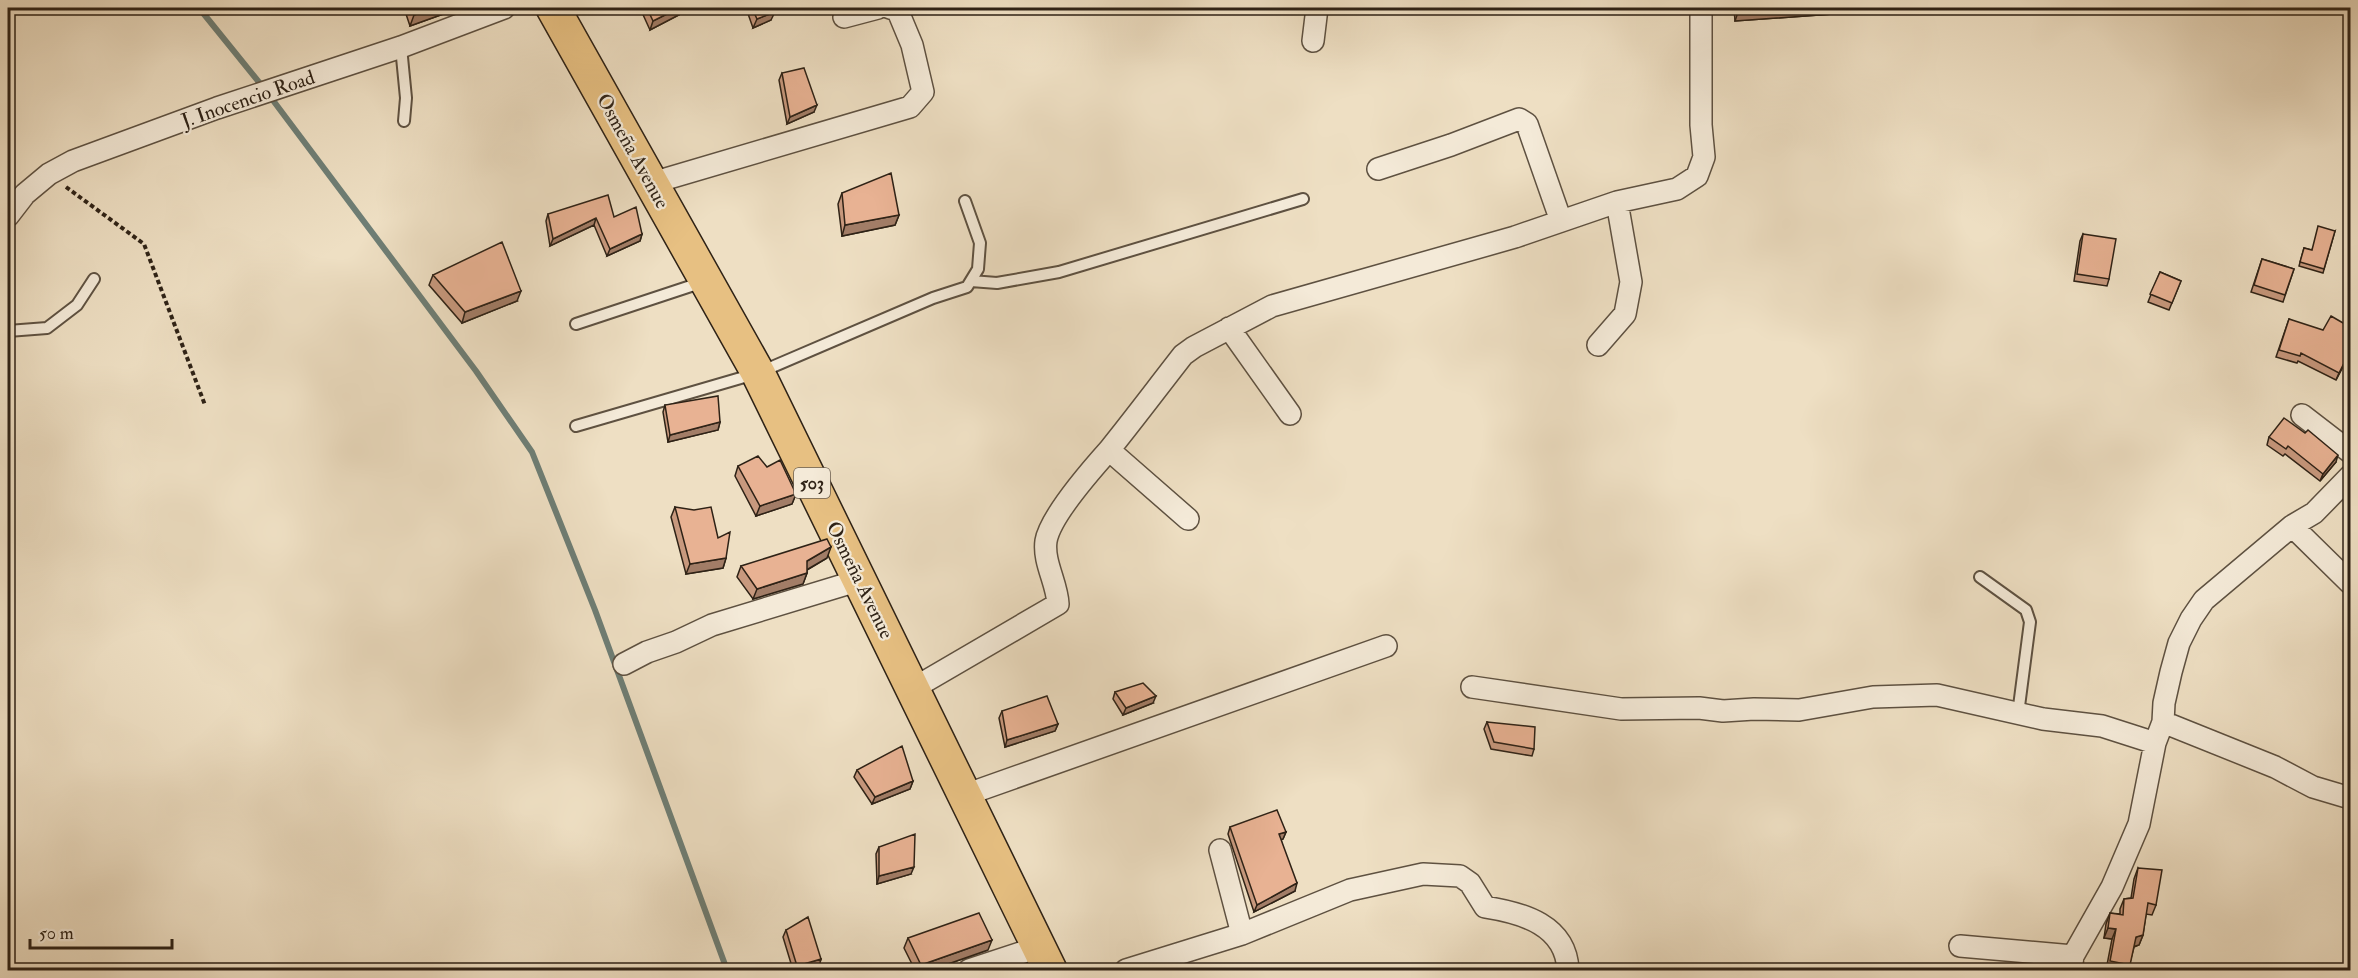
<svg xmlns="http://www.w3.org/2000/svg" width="2358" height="978" font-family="'IM FELL Double Pica',serif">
<rect width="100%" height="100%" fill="#eedfc3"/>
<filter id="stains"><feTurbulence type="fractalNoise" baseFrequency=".00333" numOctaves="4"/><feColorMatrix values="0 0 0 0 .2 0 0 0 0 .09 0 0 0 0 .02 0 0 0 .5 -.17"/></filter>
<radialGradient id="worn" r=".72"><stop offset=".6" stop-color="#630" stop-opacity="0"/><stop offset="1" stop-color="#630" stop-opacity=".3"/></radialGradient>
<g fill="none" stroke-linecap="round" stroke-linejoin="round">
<path stroke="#6e7e75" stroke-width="6" d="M199,8L262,86
M269,95L476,371L532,452L595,610L727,970"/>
<g stroke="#5e5141" stroke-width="14">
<path id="lane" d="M401,47L406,98L404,121
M971,281L997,283L1059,272L1303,199
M576,324L703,282
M8,331L47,328L77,305L94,279
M576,426L758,373L933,298L967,287L978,269L980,243L965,201
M1980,577L2026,610L2030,622L2018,714"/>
</g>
<g stroke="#5e5141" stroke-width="24">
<path id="street" d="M844,17L878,8
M1313,41L1317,8
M1378,169L1451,145L1519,119L1527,124L1561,221
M652,183L910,107L923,92L912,45L897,9L890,8
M8,216L25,194L49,174L73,161L217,108L401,47L504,8
M1229,328L1290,414
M1598,345L1625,314L1631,282L1617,202
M2302,415L2350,452
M1109,450L1188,519
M2292,526L2350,583
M624,664L647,652L676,642L712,625L860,580
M1472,687L1621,709L1699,708L1723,711L1754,709L1799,710L1873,697L1937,695L2043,719L2102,726L2155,743
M914,688L1058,604C1057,583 1043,562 1046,541C1050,517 1092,469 1109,450C1134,419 1158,387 1183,355L1194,347L1272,306L1515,237L1617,202L1677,189L1697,176L1704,157L1701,125V8
M2163,722L2275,767L2313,787L2350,798
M965,795L1386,646
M1220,850L1242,934
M1960,946L2073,956
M969,970L1039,947
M1126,970L1242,934L1350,890L1423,874L1460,876L1470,883L1485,907C1523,913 1566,925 1568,970
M2071,970L2073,956L2112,887L2139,824L2155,743L2163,722L2164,703L2171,672L2179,643L2191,619L2204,600L2292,526L2314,513L2350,476"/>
</g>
<g stroke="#2e2216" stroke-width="36">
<path id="primary" d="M553,8L758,373L1050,970"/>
</g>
<path stroke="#2e2216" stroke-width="4" stroke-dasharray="4.5 3" stroke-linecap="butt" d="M66,187L144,244L205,405"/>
<use href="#lane" stroke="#f4ead8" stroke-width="10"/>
<use href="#street" stroke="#f4ead8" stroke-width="21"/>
<use href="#primary" stroke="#e7c082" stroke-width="33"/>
</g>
<path fill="#c8997e" stroke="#2e2216" stroke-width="1.5" d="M404,8H460L410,26Z
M640,8H692L650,30Z
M746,8H772L771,20L753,28Z
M1734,8H1903L1902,9L1735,21Z
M782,73L814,112L787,124L779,80Z
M842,193L899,215L895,225L842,236L838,204Z
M548,214L614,217L642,234L640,241L607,256L594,225L550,246L546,221Z
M2335,231L2323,273L2299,266L2304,248L2311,250Z
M2083,234L2109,279L2107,286L2074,281L2080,241Z
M2262,259L2294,269L2283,302L2251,292Z
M2160,272L2181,281L2169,310L2148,302Z
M433,275L517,301L462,323L429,285Z
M2289,319L2350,353L2336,380L2298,361L2297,363L2276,357Z
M665,405L720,422L718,430L668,442L663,412Z
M2305,433L2336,462L2320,481L2285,454L2283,456L2267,445L2269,437Z
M738,466L767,467L796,494L792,504L756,516L735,476Z
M675,507L718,538L726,558L723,568L686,574L671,517Z
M827,558L807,570V573L803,584L753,599L737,577L741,566Z
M1115,692L1153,703L1123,715L1113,699Z
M1002,711L1058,724L1055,731L1005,747L999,718Z
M1487,722L1534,749L1532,756L1491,749L1484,729Z
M857,770L913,781L910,789L872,804L854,777Z
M1230,827L1286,832L1283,839L1281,840L1295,891L1254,912L1228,834Z
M879,847L911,874L877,884L876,854Z
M2138,868L2156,905L2152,915L2146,914L2143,935L2139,945L2134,947L2128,970H2106L2112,939L2104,938L2106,924L2110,913L2120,914V909L2124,899L2131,898L2134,879Z
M786,930L821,959L819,966L804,970H793L783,937Z
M908,938L988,950L931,970H915L904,948Z"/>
<path fill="#a27d67" stroke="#2e2216" stroke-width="1.5" d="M435,8H460L410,26L414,15Z
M679,8H692L650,30L653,21Z
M1758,8H1903L1902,9L1735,21L1739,9Z
M775,12L771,20L753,28L757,19Z
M817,105L814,112L787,124L790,117Z
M899,215L895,225L842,236L845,225Z
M596,218L594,225L550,246L553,239Z
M642,234L640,241L607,256L610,249Z
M521,291L517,301L462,323L465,312Z
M2350,351V353L2336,380L2339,373Z
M720,422L718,430L668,442L670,435Z
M2338,455L2336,462L2320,481L2323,474Z
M796,494L792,504L756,516L760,506Z
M831,547L827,558L803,572L807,561Z
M726,558L723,568L686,574L690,564Z
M807,573L803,584L753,599L757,589Z
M1156,696L1153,703L1123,715L1126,708Z
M1058,724L1055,731L1005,747L1007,740Z
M913,781L910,789L872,804L875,797Z
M1286,832L1283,839L1277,841L1279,834Z
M914,867L911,874L877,884L879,876Z
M1297,883L1295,891L1254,912L1257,905Z
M2108,928L2116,929L2112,939L2104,938Z
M2143,935L2139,945L2132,947L2136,937Z
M992,940L988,950L931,970H919L921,965Z
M821,959L819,966L804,970H795L797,966Z"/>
<path fill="#e8b293" stroke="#2e2216" stroke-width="1.5" d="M411,8H435L414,15Z
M647,8H679L653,21Z
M752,8H772L775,12L757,19Z
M1739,8H1758L1739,9Z
M804,68L817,105L790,117L782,73Z
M891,173L899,215L845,225L842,193Z
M608,195L614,217L636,207L642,234L610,249L596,218L553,239L548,214Z
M2318,226L2335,231L2324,269L2300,262L2304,248L2312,250Z
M2083,234L2116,239L2109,279L2077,274Z
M502,242L521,291L465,312L433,275Z
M2262,259L2294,269L2285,295L2254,285Z
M2160,272L2181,281L2172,303L2150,294Z
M2331,316L2350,327V351L2339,373L2301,353L2300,356L2279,350L2289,319L2323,330Z
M718,396L720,422L670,435L665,405Z
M2284,418L2305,433L2308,430L2338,455L2323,474L2288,446L2286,449L2269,437Z
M758,456L767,467L780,460L796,494L760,506L738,466Z
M675,507L694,510L711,507L718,538L730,532L726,558L690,564Z
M827,539L831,547L807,561V573L757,589L741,566Z
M1143,683L1156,696L1126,708L1115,692Z
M1047,696L1058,724L1007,740L1002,711Z
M1487,722L1535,727L1534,749L1494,742Z
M902,746L913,781L875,797L857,770Z
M1277,810L1286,832L1279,834L1297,883L1257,905L1230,827Z
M915,834L914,867L879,876V847Z
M2138,868L2162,870L2156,905L2148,903L2143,935L2136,937L2130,965L2110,961L2116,929L2108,928L2110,913L2123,915L2124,899L2133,898Z
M979,913L992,940L921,965L908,938Z
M808,917L821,959L797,966L786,930Z"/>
<g text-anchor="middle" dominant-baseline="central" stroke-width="4.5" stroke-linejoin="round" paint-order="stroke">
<rect fill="#f4ead8" stroke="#695e50" stroke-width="1.5" x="794" y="468" width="36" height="30" rx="4.5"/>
<g font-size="18" font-weight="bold" fill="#2e2216">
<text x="812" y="483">503</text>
</g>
<g font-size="20" fill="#2e2216" stroke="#f4ead8">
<text transform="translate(248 99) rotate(-19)">J. Inocencio Road</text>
<text transform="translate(633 151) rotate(61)">Osmeña Avenue</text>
<text transform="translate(860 580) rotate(64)">Osmeña Avenue</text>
</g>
</g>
<rect width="2358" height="978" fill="none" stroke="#eedfc3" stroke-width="30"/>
<rect x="9" y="9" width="2340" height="960" fill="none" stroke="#2e2216" stroke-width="3"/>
<rect x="15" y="15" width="2328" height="948" fill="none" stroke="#2e2216" stroke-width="1.5"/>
<path d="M30 939v9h142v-9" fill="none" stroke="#2e2216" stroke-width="3"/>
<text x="39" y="939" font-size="18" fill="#2e2216" stroke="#f4ead8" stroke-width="4.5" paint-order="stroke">50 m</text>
<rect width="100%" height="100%" filter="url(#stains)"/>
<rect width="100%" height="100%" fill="url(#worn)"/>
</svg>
